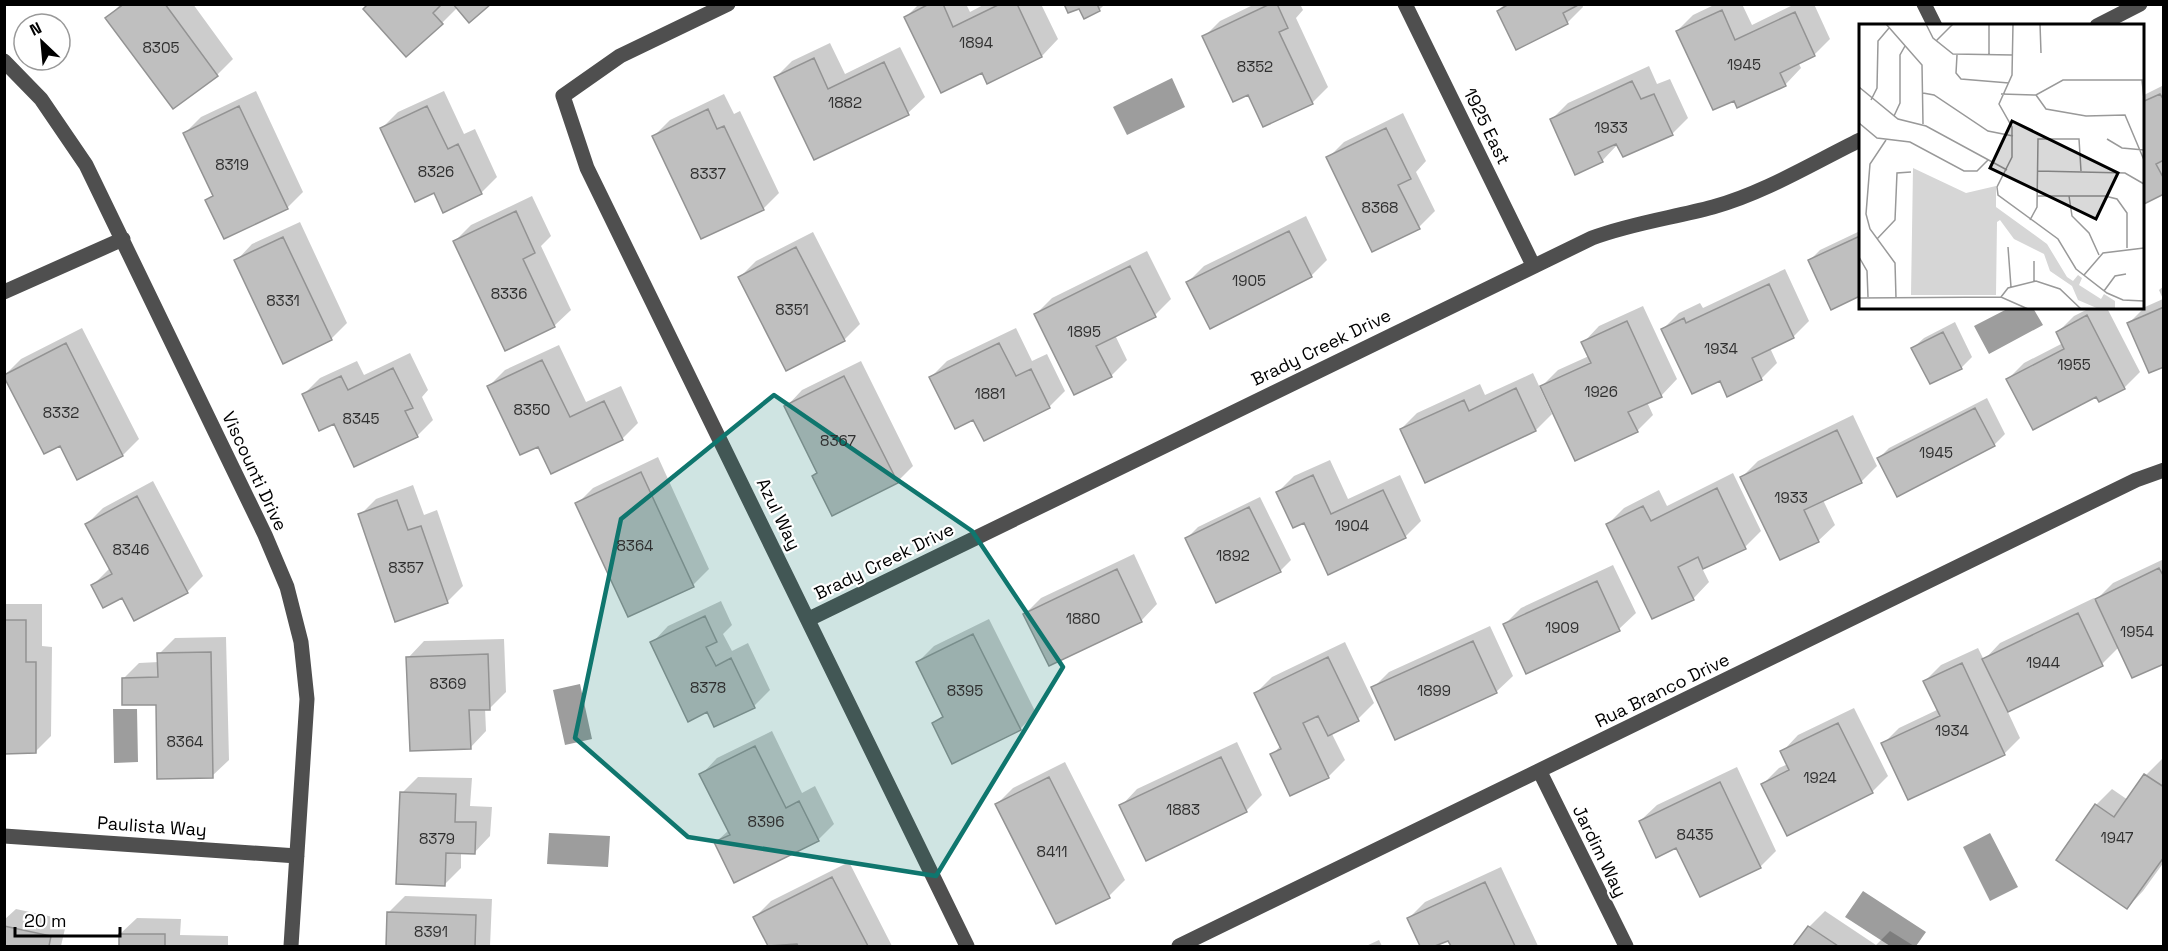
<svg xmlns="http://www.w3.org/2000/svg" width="2168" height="951" font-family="'Space Grotesk',sans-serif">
<rect width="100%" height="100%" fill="#fff"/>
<path fill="#9d9d9d" d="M1172,78L1185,107L1127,135L1113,107Z
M2009,308H2033L2043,325L1989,354L1974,326Z
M580,684L592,739L565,745L553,690Z
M113,709H137L138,762L114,763Z
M549,833L610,836L608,867L547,864Z
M1990,833L2018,887L1990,901L1963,847Z
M1863,891L1926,932L1916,946H1890L1845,917Z"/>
<path fill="#0003" d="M121,4H193L233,59L217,75L107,18Z
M370,4H488L458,7L442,23Z
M919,4H966L970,12L985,4H1041L1058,39L1042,56L988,82L983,71L906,17Z
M1066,4H1105L1099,10Z
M1255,4H1300L1303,10L1296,18L1328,87L1312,103L1249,93L1204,37L1220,21Z
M1505,4H1582L1583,7L1567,23L1498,11Z
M1716,4H1742L1752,25L1795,4H1814L1830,39L1814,55L1798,62L1801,68L1785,85L1735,99L1677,31L1693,15Z
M830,43L845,74L900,47L925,97L908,113L815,158L776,77L792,61Z
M1649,66L1657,84L1670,79L1688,118L1672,134L1618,144L1602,161L1552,119L1568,103Z
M2164,85V193L2142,203V96Z
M256,91L303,192L287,208L207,200L214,194L185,133L201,117Z
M444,91L464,134L475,129L497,177L481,193L434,191L382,128L398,112Z
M724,94L734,114L740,111L779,193L763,209L654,136L670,120Z
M1403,113L1426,161L1416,172L1435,211L1419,227L1328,158L1344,142Z
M532,196L551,236L541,246L571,310L554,326L455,241L471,225Z
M1306,216L1327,260L1311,276L1188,282L1204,266Z
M300,222L347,323L331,339L236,261L252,244Z
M1860,231V294L1832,308L1809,261L1820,250Z
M813,232L860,324L844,340L740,277L756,261Z
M1147,251L1171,299L1155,315L1115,335L1127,360L1111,376L1036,314L1052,298Z
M1785,269L1809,321L1793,337L1770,348L1777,363L1761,379H1721L1663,329L1679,313L1700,303L1703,308Z
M2164,286V365L2129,323L2145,307L2163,299L2159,290Z
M1643,306L1677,379L1661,396L1647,402L1653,415L1637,431L1542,386L1558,370L1589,356L1583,343L1599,326Z
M2090,308H2107L2140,372L2124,388L2097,395L2008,379L2024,363L2063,343L2058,332L2074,316Z
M1955,322L1972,357L1961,368L1913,348L1924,338Z
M82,328L139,439L123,455L5,375L21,359Z
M1016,328L1032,361L1047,354L1065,391L1049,407L974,418L931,377L947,361Z
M559,345L586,402L621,386L638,423L622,439L539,445L489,386L505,370Z
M410,353L428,390L422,397L433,420L417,436L335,422L304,394L320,378L357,361L364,375Z
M861,361L913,466L897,482L818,472L786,407L802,390Z
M1533,373L1552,414L1536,430L1401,429L1417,413L1480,384L1485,395Z
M1987,398L2005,434L1994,445L1878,459L1889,448Z
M1853,415L1877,466L1861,482L1823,500L1835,525L1818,541L1781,558L1742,477L1758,461Z
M658,457L709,569L693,585L577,504L593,488Z
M1330,460L1348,499L1400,475L1421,521L1405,537L1305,521L1278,492L1294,476Z
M1733,473L1761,531L1745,547L1702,568L1709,582L1693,599L1608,524L1624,508L1659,490L1667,506Z
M153,481L203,576L187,592L93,585L110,568L87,524L103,508Z
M413,485L424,515L437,510L463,586L447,602L360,515L376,499Z
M1260,497L1291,560L1280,571L1187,538L1198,527Z
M1134,554L1157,604L1141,621L1025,614L1041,598Z
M2164,559V662L2119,647L2102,664L2007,710L2020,738L2004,754L1883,744L1899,728L1939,709L1925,681L1941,665L1978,648L1984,660L2000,643L2094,598L2095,601L2113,583Z
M1613,565L1636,613L1619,629L1527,672L1505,624L1521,608Z
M721,601L732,625L723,634L732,651L748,643L770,690L754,706L708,710L652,643L668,626Z
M4,604H42V646L52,647L51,736L35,752H4Z
M989,619L1036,713L1020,729L934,724L944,714L918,662L934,646Z
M1490,626L1513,676L1496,692L1396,738L1373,688L1389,672Z
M226,637L229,760L212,776L158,703L123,679L139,663L159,662V654L175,638Z
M504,639L506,692L490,708H485L486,731L470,748L408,658L424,641Z
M1345,642L1374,703L1358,719L1331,732L1345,760L1329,776L1290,794L1272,755L1281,745L1256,693L1272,677Z
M1854,708L1888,776L1872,792L1763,784L1779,768L1788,764L1782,752L1798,735Z
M772,731L802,793L815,786L834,824L818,840L716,842L729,830L701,775L717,758Z
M1237,742L1262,795L1246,811L1121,806L1137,789Z
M2162,759L2164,862L2143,891L2127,908L2058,859L2096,805L2112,789L2128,800L2146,775Z
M1065,762L1125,880L1109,896L997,804L1013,788Z
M1737,767L1776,851L1760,867L1640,821L1657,805Z
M418,777L472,778L470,806L492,807L490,836L474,853L461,852V868L444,885L402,793Z
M849,862L892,946H799L797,942L789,946H770L755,917L771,901Z
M1501,867L1538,946H1452L1449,939L1431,946H1422L1409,918L1425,902Z
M405,896L492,899L490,946H387L389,912Z
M16,909L67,920L61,946H4V920Z
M1825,911L1876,945L1890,931L1914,946H1795L1809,927Z
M137,918L181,919L180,935L228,936V946H120V934Z
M1379,940L1382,946H1366Z"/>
<path fill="#bfbfbf" stroke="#939393" stroke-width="1.5" d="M124,4H165L218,76L173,109L105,18Z
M368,4H442L433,13L443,24L406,57L363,9Z
M453,4H491L469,23Z
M929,4H943L953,27L1000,4H1017L1042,57L987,84L982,73L941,93L904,17Z
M1064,4H1097L1100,11L1084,19L1079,9L1068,13Z
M1270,4H1277L1288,28L1279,32L1313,104L1263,127L1248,95L1233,102L1202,36Z
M1509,4H1580L1563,13L1568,24L1516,50L1497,11Z
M1722,10L1735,40L1795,12L1815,56L1780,73L1786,86L1737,108L1734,101L1713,110L1676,31Z
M814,58L828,89L884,62L909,115L814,160L774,77Z
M1632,81L1641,99L1654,94L1673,135L1623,157L1616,144L1598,152L1603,162L1575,175L1550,119Z
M2160,94L2164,100V160L2156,164L2164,179V194L2142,205V102Z
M239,106L288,209L224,239L205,200L213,196L183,133Z
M427,106L448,149L458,144L482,194L443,213L434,193L415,202L380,128Z
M708,109L717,129L724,126L764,210L701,239L652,136Z
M1386,128L1411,179L1398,185L1420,229L1372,252L1326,157Z
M516,211L535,253L523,259L555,327L505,351L453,241Z
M1289,231L1312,277L1210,329L1186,282Z
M1860,236V296L1831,310L1808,260Z
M283,237L332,340L283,364L234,260Z
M796,247L845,341L786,371L738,277Z
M1130,266L1156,317L1096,346L1112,377L1074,395L1034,314Z
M1769,284L1794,338L1752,358L1762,380L1727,397L1720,381L1692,394L1661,329L1684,318L1686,323Z
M2164,307V367L2149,373L2127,323Z
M2087,315L2125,389L2099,402L2096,397L2033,430L2006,379L2064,349L2056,332Z
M1627,321L1662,397L1628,412L1638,432L1575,461L1540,386L1591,363L1581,342Z
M1943,332L1962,369L1930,384L1911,348Z
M66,343L123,456L77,480L60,446L44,454L4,377V375Z
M999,343L1016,376L1031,369L1050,408L984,441L973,420L955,429L929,377Z
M542,360L570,417L604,401L623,440L551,474L538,447L520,455L487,386Z
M393,368L413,408L405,411L418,437L354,467L334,424L319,431L302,394L341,376L348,390Z
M844,376L898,483L832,516L812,476L817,473L784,406Z
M1516,388L1536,431L1425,483L1400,429L1464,400L1469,411Z
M1975,408L1995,446L1897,497L1877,458Z
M1837,430L1862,483L1804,510L1819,542L1780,560L1740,477Z
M641,472L694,587L628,617L575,503Z
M1313,475L1331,514L1383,490L1406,538L1328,575L1304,523L1293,528L1276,492Z
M1717,488L1746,549L1703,569L1698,557L1678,567L1694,600L1652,619L1606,524L1643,506L1651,521Z
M137,496L188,593L134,621L122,598L103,608L91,585L112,574L85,524Z
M397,500L408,530L421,526L448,603L395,622L358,514Z
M1249,507L1281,572L1216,603L1185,538Z
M2159,568L2164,577V664L2132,678L2095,599Z
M1117,569L1142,622L1049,666L1023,614Z
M1597,581L1620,631L1526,674L1503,624Z
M2078,613L2103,666L2008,712L1982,659Z
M705,616L717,642L706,647L716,666L731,658L755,708L714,727L707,712L688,722L650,642Z
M4,620H26V662H36V753L4,754Z
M973,634L1021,730L952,764L932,723L943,717L916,662Z
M1473,641L1497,693L1395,740L1371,687Z
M211,652L213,778L157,779L156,705H122V678L158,677L157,653Z
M488,654L490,710H469L471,749L410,751L406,657Z
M1328,657L1359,721L1328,736L1318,716L1303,723L1329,778L1290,796L1270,754L1281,749L1254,693Z
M1962,663L2005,755L1908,800L1881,743L1940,716L1923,681Z
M1838,723L1873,793L1787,836L1761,784L1789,770L1780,751Z
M755,746L786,808L799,801L819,841L734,883L714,842L730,835L699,774Z
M1221,757L1247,812L1146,861L1119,805Z
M2144,774L2164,787V857L2127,909L2056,860L2095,804L2114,817Z
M1049,777L1110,898L1056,924L995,804Z
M1720,782L1761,868L1700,897L1676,848L1656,858L1639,821Z
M400,792L456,794L455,822H476L475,854L446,853L445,886L396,884Z
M832,877L868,946H798L797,944L768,946L753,917Z
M1485,882L1515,946H1451L1448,941L1435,946H1420L1407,918Z
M387,912L476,915L475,946H386Z
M4,926L51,936L49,946H4Z
M1808,926L1838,946H1793Z
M119,934H165V946H119Z"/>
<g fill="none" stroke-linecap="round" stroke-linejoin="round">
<path stroke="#4f4f4f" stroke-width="15" d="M728,4L620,56L563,96L587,168L967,946
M1405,4L1533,265
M1924,4L1935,26
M2097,26L2140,4
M4,61L41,99L86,165L265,535L287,587L301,642L307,699L291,946
M4,292L123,239
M809,619L1592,238C1632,223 1672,218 1713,207C1764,193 1813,163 1860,140
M1540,772L1626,946
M4,836L297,856
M1179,946L2136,480L2164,470"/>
</g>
<path fill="#0f766e" fill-opacity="0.2" stroke="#0f766e" stroke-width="4.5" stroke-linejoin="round" d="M774,395L972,531L1063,667L936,876L688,837L575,738L621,519Z"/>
<g text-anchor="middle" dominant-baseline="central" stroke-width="4.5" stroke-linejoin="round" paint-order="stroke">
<g font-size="15" fill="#303030">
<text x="976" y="42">1894</text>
<text x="161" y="47">8305</text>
<text x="1744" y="64">1945</text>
<text x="1255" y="66">8352</text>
<text x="845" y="102">1882</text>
<text x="1611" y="127">1933</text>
<text x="232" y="164">8319</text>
<text x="436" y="171">8326</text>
<text x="708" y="173">8337</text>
<text x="1380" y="207">8368</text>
<text x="1249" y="280">1905</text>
<text x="509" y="293">8336</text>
<text x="283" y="300">8331</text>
<text x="792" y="309">8351</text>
<text x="1084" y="331">1895</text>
<text x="1721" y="348">1934</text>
<text x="2074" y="364">1955</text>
<text x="1601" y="391">1926</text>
<text x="990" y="393">1881</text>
<text x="532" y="409">8350</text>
<text x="61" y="412">8332</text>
<text x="361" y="418">8345</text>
<text x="838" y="440">8367</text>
<text x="1936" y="452">1945</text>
<text x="1791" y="497">1933</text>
<text x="1352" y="525">1904</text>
<text x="635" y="545">8364</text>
<text x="131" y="549">8346</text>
<text x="1233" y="555">1892</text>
<text x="406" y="567">8357</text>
<text x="1083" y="618">1880</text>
<text x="1562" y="627">1909</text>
<text x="2137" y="631">1954</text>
<text x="2043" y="662">1944</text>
<text x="448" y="683">8369</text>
<text x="708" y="687">8378</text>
<text x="965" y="690">8395</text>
<text x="1434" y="690">1899</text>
<text x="1952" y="730">1934</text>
<text x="185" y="741">8364</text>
<text x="1820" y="777">1924</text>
<text x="1183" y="809">1883</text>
<text x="766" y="821">8396</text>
<text x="1695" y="834">8435</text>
<text x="2117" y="837">1947</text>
<text x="437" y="838">8379</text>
<text x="1052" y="851">8411</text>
<text x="431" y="931">8391</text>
</g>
<g font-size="18" fill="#000" stroke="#fff">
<text transform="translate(1487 126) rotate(64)">1925 East</text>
<text transform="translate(1321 347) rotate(-26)">Brady Creek Drive</text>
<text transform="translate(255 471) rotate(65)">Viscounti Drive</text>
<text transform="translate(779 514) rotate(64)">Azul Way</text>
<text transform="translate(884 561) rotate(-26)">Brady Creek Drive</text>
<text transform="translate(1662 690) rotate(-26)">Rua Branco Drive</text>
<text transform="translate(152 826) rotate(4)">Paulista Way</text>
<text transform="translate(1600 851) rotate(64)">Jardim Way</text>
</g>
</g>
<g transform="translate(1859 24)">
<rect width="285" height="285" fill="#fff"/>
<path d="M54,144L107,169L137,162V183L188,220L208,253L214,257L219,251L223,254L220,261L242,275L245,270L256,277V285H240L219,276L213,262L191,247L185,230L155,215L141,196L138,198L137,271H52Z" fill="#d6d6d6"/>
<path fill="none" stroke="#999" stroke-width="1.5" d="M27,0L63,41L64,100M67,0L74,14L94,30L154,31M154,0L153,51L140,80L153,103V133L138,163L139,171L199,215L217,245L248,269L264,276L285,277M181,0L182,29M77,17L94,0M98,31L97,49L102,55L150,59M130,31V0M283,56L285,75M0,63L39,95L67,102L148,146M64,69L75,71L129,107L154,112M142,70L177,71L204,56H285M177,71L187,85L227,92L266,91L285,136M12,76L18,64L19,17L30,4M35,92L41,79V31L46,22M0,99L18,114L51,118L105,147H118L129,136M248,115L263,124L285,126M27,116L11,140L7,190L11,205L36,239L37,274M178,147L266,149L285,160M178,172H246L258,175L268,189V224M210,172L213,192L230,209L240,231M171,196L178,183L179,115H220L222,147M18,215L36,196L38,149L52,148M149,223L152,263M0,233L8,247L9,273M225,251L244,229L285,224M175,257V237M245,267L256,252L267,250M142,273L149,264L177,257L201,265L222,285M0,274L142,273L169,285"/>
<path fill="#000" fill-opacity="0.15" stroke="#000" stroke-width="3" d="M153,97L259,149L237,195L131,144Z"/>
<rect width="285" height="285" fill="none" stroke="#000" stroke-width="3"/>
</g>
<rect width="2168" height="951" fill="none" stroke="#000000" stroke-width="12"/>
<g transform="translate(42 42) rotate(334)"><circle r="28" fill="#ffffff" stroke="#999999" stroke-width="1.5"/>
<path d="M0-4.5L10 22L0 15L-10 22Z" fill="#000000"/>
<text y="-9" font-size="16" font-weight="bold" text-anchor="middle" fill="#000000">N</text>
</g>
<path d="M15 927v9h105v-9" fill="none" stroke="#000000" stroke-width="3"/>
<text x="24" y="927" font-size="18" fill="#000000" stroke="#ffffff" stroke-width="4.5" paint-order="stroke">20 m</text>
</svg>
